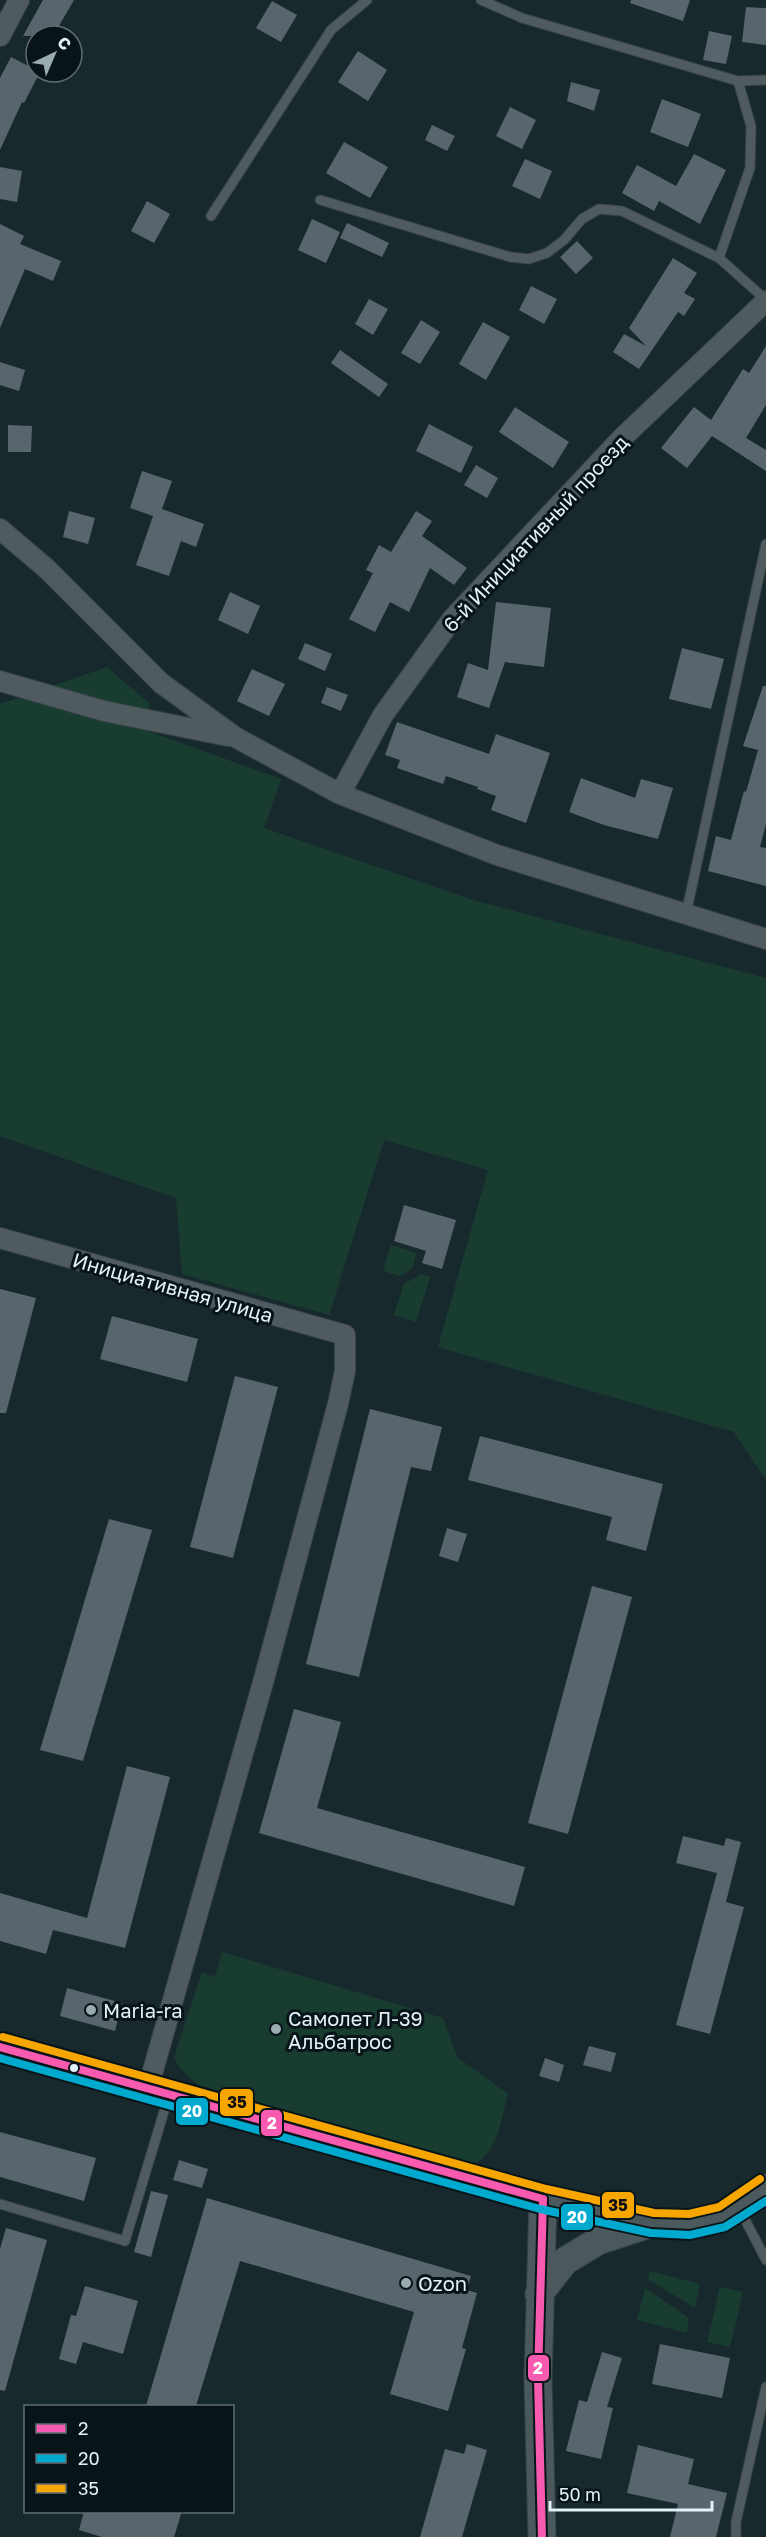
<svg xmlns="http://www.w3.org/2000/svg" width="766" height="2537" font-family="'Golos Text',sans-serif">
<rect width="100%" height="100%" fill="#18292e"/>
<path fill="#183d30" d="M107,667L150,704L145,730L281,779L264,828L473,900L766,978V1480L734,1432L438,1347L488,1170L384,1140L329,1315L182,1274L176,1198L0,1136V704Z
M391,1245L417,1253L412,1268L400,1276L383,1271Z
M421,1274L430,1277L416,1322L394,1315L404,1284Z
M222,1952L443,2018L457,2057L508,2094C501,2119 498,2153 473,2165L198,2085L180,2068L174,2058L202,1972L215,1977Z
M650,2271L700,2284L695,2308L648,2279Z
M720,2287L743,2292L730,2347L707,2342Z
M645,2288L689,2318L687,2333L637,2320Z"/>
<path fill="#59656c" d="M43,0H74L53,36H23Z
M631,0H690L683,21L630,3Z
M272,1L297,15L281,42L256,28Z
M746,7L766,8V45L742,42Z
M709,31L732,36L726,64L703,60Z
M358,51L387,70L368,101L338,82Z
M11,57L40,72L24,103L22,102L0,150V78Z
M571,82L600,90L594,111L567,101Z
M662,99L701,114L688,147L650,132Z
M510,107L536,120L522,149L496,136Z
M432,125L455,136L447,151L425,140Z
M344,142L388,167L370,198L326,173Z
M694,154L726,170L700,224L659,201L654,211L622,193L637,165L676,186Z
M525,159L552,171L540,199L512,186Z
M0,167L22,171L17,202L0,199Z
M147,201L170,214L154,243L131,231Z
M312,219L340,232L326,263L298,250Z
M347,223L389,243L382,257L340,238Z
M0,224L24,236L20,244L61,261L53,281L25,269L0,328Z
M577,241L593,258L576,274L560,257Z
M673,258L697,273L684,293L695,299L684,316L678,312L639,369L613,352L624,334L646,346L629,328Z
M531,286L557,299L544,324L519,310Z
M369,299L388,309L373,335L355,324Z
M421,320L440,332L420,364L401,353Z
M483,322L510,337L486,380L459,364Z
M766,346V405L746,438L766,450V471L712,436L687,468L661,448L694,407L711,420L743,369L749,373Z
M340,350L388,384L379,397L331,363Z
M0,362L25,370L19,391L0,385Z
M515,407L569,442L553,468L499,432Z
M429,424L473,447L461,473L416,451Z
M8,425L32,426L31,452H8Z
M476,465L498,478L487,498L464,485Z
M142,471L172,481L162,509L204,524L196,547L181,541L169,576L136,565L153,516L130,508Z
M69,511L95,518L88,544L63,537Z
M416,511L432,521L422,536L467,568L454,585L430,568L409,612L390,602L375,632L349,619L373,573L366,570L379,545L391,552Z
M230,592L260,606L248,634L218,620Z
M496,602L551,608L544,667L505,662L489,708L457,697L468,663L488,670Z
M305,643L332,654L325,671L298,659Z
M682,648L724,659L711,709L669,699Z
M252,669L285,684L269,716L237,701Z
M763,686H766V824L760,847L766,848V886L708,871L716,836L731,840L744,791L746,792L758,750L743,746Z
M327,687L348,695L341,711L321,703Z
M397,722L489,754L496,734L550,753L526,823L491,810L496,796L477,789L478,787L446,776L443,784L397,768L400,760L385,755Z
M581,778L635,798L641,779L673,788L658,839L604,825L569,812Z
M404,1205L456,1220L442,1269L422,1263L426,1251L394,1241Z
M0,1289L36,1298L6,1413H0Z
M112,1316L198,1339L187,1382L100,1359Z
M235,1376L278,1387L233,1558L190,1547Z
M370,1409L442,1427L431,1471L411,1467L359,1677L306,1664Z
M480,1436L663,1484L646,1551L606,1540L612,1517L468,1480Z
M109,1519L152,1530L83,1761L40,1750Z
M447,1528L467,1534L458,1562L439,1556Z
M592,1586L632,1597L568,1834L528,1823Z
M294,1709L341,1722L317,1808L525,1867L514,1906L259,1833Z
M127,1766L170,1777L125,1948L53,1930L46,1954L0,1941V1893L87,1918Z
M683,1836L724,1846L726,1838L741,1842L726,1902L744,1907L710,2034L676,2025L717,1873L676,1863Z
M67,1988L122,2003L115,2031L60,2016Z
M589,2046L616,2053L611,2072L583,2065Z
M545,2058L564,2065L559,2082L539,2076Z
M0,2132L96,2158L84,2201L0,2177Z
M179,2160L208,2169L202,2188L173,2180Z
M151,2191L168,2195L151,2257L134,2252Z
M207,2198L471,2276L467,2290L477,2293L462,2348L466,2349L448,2411L390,2394L414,2312L240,2261L196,2406H146Z
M6,2228L47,2240L5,2391L0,2390V2249Z
M85,2286L138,2301L123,2354L83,2342L76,2364L59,2359L71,2315L76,2316Z
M660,2344L730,2358L722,2398L652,2384Z
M602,2352L622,2358L607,2407L613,2408L601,2459L566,2451L579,2400L587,2402Z
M467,2444L487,2450L462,2537H420L445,2449L464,2454Z
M638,2445L694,2459L688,2484L727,2493L716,2537H670L678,2504L627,2493Z
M84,2511H182L174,2537H102L79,2530Z"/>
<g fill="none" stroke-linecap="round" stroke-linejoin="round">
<g stroke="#364347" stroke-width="11">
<path id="lane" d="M481,0L522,18L738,81
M766,80L738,81L751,126L750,168L719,258L766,300
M320,200L510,257L529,259L547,253L564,240L582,219L599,209L622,211L719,258
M211,216L331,30L367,0
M686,914L766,544
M0,2204L125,2241L168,2098
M740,2210L766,2260
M736,2537V2522L766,2387"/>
</g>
<g stroke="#364347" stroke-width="22">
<path id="street" d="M0,36L19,0
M0,529L47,569L161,683L235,737L340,794L497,855L766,939
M0,681L104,711L228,736
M340,794L383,715L453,618L621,439L766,301
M0,1238L345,1335V1371L338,1404L264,1679L148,2088"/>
</g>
<g stroke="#364347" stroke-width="29">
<path id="secondary" d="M0,2047L543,2199L653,2223
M539,2294L565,2261L598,2241L653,2223L690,2225L723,2217L766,2188
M542,2537L538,2379L543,2199"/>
</g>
<use href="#lane" stroke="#505b5f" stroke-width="9"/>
<use href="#street" stroke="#505b5f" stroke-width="20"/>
<use href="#secondary" stroke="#4b595c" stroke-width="27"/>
<g stroke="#081418" stroke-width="12">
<path id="bus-1" d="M0,2047L543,2199
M542,2537L538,2379L543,2199"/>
</g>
<g stroke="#081418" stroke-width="12">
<path id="bus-2" d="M0,2058L540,2209L651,2233L690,2235L725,2227L766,2201"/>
</g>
<g stroke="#081418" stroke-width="12">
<path id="bus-3" d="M3,2037L546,2189L654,2213L689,2214L719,2207L760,2179"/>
</g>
<use href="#bus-1" stroke="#f75aaf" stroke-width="8"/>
<use href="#bus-2" stroke="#00a9ce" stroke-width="8"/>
<use href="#bus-3" stroke="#f7a600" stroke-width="8"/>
</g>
<g fill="#9bacb1" stroke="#081418" stroke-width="2">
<circle cx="91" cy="2010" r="6"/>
<circle cx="276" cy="2029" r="6"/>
<circle cx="406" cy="2283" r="6"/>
</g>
<circle fill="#e2f2f8" stroke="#081418" stroke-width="2" cx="74" cy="2068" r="5"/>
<g text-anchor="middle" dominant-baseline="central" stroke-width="6" stroke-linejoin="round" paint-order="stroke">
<g font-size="20" fill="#e2f2f8" stroke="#081418">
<text transform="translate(535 533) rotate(-47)">6-й Инициативный проезд</text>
<text transform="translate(173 1287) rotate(16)">Инициативная улица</text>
</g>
<g font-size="20" fill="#e2f2f8" stroke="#081418" text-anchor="start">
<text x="103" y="2010">Maria-ra</text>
<text x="288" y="2018">Самолет Л-39<tspan x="288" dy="23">Альбатрос</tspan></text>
<text x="418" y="2283">Ozon</text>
</g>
</g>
<g stroke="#081418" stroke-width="2">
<rect x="219" y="2088" width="35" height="29" rx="6" fill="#f7a600"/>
<rect x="175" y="2097" width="34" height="29" rx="6" fill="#00a9ce"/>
<rect x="260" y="2109" width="23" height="28" rx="6" fill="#f75aaf"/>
<rect x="601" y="2191" width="34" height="28" rx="6" fill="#f7a600"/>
<rect x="560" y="2203" width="34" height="28" rx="6" fill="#00a9ce"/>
<rect x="527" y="2354" width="23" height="28" rx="6" fill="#f75aaf"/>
</g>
<g font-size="16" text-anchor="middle" font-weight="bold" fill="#fff">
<text x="192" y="2117">20</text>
<text x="272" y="2129">2</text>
<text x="577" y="2223">20</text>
<text x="538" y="2374">2</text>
</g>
<g font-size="16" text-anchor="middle" font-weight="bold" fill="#111">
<text x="237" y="2108">35</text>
<text x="618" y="2211">35</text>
</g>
<rect x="24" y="2405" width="210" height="108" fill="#081418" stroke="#5f6d72" stroke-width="1.5"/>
<rect x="36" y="2424" width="30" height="9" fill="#f75aaf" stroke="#5f6d72" stroke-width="1.5"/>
<text x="78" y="2435" font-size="18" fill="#e2f2f8">2</text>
<rect x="36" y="2454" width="30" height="9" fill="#00a9ce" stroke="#5f6d72" stroke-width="1.5"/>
<text x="78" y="2465" font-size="18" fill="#e2f2f8">20</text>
<rect x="36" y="2484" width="30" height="9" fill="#f7a600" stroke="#5f6d72" stroke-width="1.5"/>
<text x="78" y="2495" font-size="18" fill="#e2f2f8">35</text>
<g transform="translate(54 54) rotate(44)"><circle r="28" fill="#081418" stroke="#5f6d72" stroke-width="1.5"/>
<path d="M0-4.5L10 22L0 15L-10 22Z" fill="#9bacb1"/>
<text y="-9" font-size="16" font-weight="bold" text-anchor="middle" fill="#e2f2f8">С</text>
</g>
<path d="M550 2501v9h162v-9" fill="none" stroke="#e2f2f8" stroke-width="3"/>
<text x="559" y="2501" font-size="18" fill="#e2f2f8" stroke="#081418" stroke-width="4.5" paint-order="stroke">50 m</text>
</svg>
